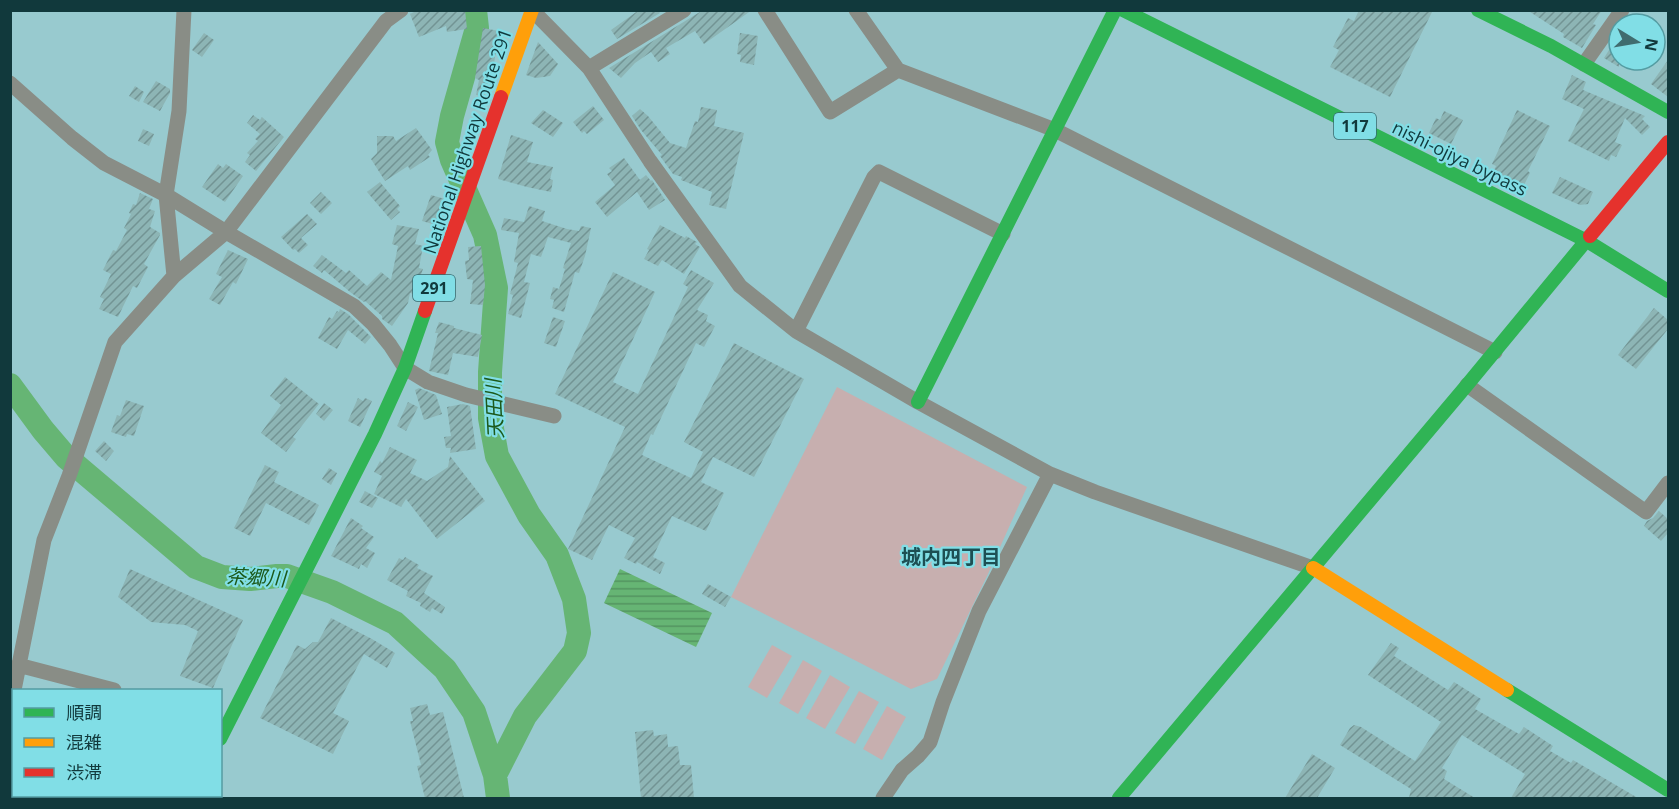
<svg xmlns="http://www.w3.org/2000/svg" width="1679" height="809" font-family="'Open Sans','Noto Sans JP',sans-serif">
<defs>
<pattern id="water-rules" width="6" height="5" patternUnits="userSpaceOnUse" patternTransform="scale(1.5)"><rect width="6" height="5" fill="#66b574"/><path d="M0 2.5h6" fill="none" stroke="#539460"/></pattern>
<pattern id="building-hatch" width="6" height="6" patternUnits="userSpaceOnUse" patternTransform="scale(1.5)"><rect width="6" height="6" fill="#8db5b5"/><path d="M-1 1l2-2M0 6l6-6M5 7l2-2" fill="none" stroke="#729494"/></pattern>
</defs>
<rect width="100%" height="100%" fill="#98cacf"/>
<path fill="#c7afaf" d="M837,387L1027,487L988,574L937,679L911,689L731,597Z
M772,645L792,656L767,698L748,687Z
M803,660L822,671L798,714L779,703Z
M830,675L850,687L825,729L806,718Z
M859,691L879,702L855,744L835,733Z
M887,706L906,717L882,760L863,749Z"/>
<path fill="url(#water-rules)" d="M620,569L712,613L696,647L604,603Z"/>
<g fill="none" stroke-linecap="round" stroke-linejoin="round">
<path stroke="#66b574" stroke-width="24" d="M475,10L477,28L452,116L447,142L452,160L485,235L496,288L490,372V418L497,456L529,515L557,555L574,599L579,633L575,651L525,716L495,775
M10,385L43,430L66,457L196,567L222,577L250,579L277,576H287L332,592L395,623L445,669L474,712L495,775L498,798"/>
</g>
<path fill="url(#building-hatch)" d="M418,10H465L467,29L447,32L446,26L419,37L410,14Z
M639,10H658L660,13L617,39L611,30Z
M703,10H752L704,44L695,31L666,48L670,54L658,62L651,52L635,63L621,78L609,68Z
M1359,10H1433L1390,97L1330,67L1339,50L1333,47L1348,18L1354,21Z
M1527,10H1602L1593,24L1596,25L1582,48L1563,37L1564,34Z
M483,28L499,31L494,64L484,96L476,95L479,80L475,78Z
M204,33L214,40L202,57L192,50Z
M740,33L758,36L754,65L740,62L741,55L737,54Z
M1619,34V67L1604,58Z
M538,42L558,64L550,76L536,78L526,75Z
M1668,60V97L1651,84Z
M1572,75L1586,82L1583,90L1645,116L1642,119L1650,127L1642,135L1625,118L1615,142L1622,145L1616,157L1611,155L1609,161L1568,141L1584,109L1562,99Z
M156,81L170,89V93L160,111L143,102Z
M135,86L144,92L139,102L129,96Z
M593,106L604,120L587,134L584,131L582,133L573,122Z
M701,107L717,110L714,126L744,133L726,209L709,205L712,192L681,180L682,177L673,174L660,156L662,155L641,130L632,116L640,109L648,116L670,143L686,148L695,121L698,122Z
M543,110L563,123L553,137L531,123Z
M1517,110L1550,126L1528,171L1530,173L1523,187L1493,172L1496,166L1492,164Z
M1444,111L1463,120L1451,144L1429,133L1436,118L1440,120Z
M253,115L260,120L262,117L284,137L256,171L245,162L250,155L247,153L258,141L255,139L260,134L247,123Z
M416,128L432,150L428,155L430,157L410,170L408,166L385,181L371,159L377,153V136H393L396,141Z
M143,129L154,134L149,146L138,141Z
M511,135L533,142L527,162L553,167L550,179L553,180L551,192L527,187L498,179Z
M624,158L640,180L646,175L651,181L652,180L665,200L649,210L637,192L607,217L595,202L615,185L607,174L612,171L609,168Z
M218,164L223,168L226,164L243,176L225,202L202,187Z
M1560,177L1593,192L1588,204L1580,205L1552,193Z
M380,182L400,206L397,209L400,212L391,220L367,192Z
M321,192L332,203L321,214L310,203Z
M140,193L153,199L149,209L155,211L150,227L160,233V235L144,264L148,267L137,288L133,286L118,317L99,309L104,299L100,297L111,274L103,270L113,250L116,251L127,230L124,228L131,214L129,213L133,204L136,205Z
M431,195L445,199L436,225L422,221Z
M529,206L545,211L542,221L567,229L579,231L581,226L591,228L585,256L579,273L575,272L564,312L552,308L554,300L550,299L553,287L559,289L565,269L563,268L571,243L548,237L541,257L531,254L524,282L530,283L521,318L508,314L513,295L510,294L518,263L514,262L519,233L501,230L504,218L524,222Z
M307,214L317,224L301,238L308,245L299,253L295,249L293,250L281,237Z
M397,225L419,229L415,244L423,246L419,268L423,269L414,294L410,293L408,303L392,326L382,319V316L365,301L364,302L350,292L324,270L322,273L313,266L322,255L346,273L349,270L367,286L381,272L391,280L398,246L392,244Z
M660,225L685,238L686,236L697,242L695,244L700,247L684,274L662,260L658,266L644,259L649,250L647,249Z
M481,246L485,285L483,305L470,304L473,280L467,279L465,261L469,260L468,247Z
M228,250L248,259L236,284L233,282L220,305L209,299L222,277L216,274Z
M691,270L714,283L697,310L708,315L706,321L715,326L704,347L696,343L653,435L651,434L642,455L691,478L703,452L684,442L734,343L804,379L754,477L713,457L701,482L724,493L706,531L672,516L653,557L665,563L660,574L637,562L636,564L624,558L635,538L609,525L592,560L568,549L625,427L555,394L613,272L655,292L613,382L638,394L688,287L683,284Z
M1654,308L1668,320V329L1636,369L1618,355Z
M340,309L348,314L371,337L365,344L348,330L337,349L318,338L329,317L332,319L337,311L339,312Z
M553,317L565,321L556,347L544,343Z
M439,322L454,326V328L482,335L478,357L453,353L448,375L429,371L438,333H435Z
M285,377L319,404L293,437L296,439L286,452L261,433L281,405L270,396Z
M419,388L436,395L442,414L424,420L415,390Z
M358,398L363,401L365,398L372,401L360,427L348,421Z
M126,400L144,406L134,436L127,434L126,437L111,432L117,415L120,416Z
M408,402L418,407L406,431L397,426Z
M324,403L333,410L324,421L316,414Z
M463,404L470,406L476,449L450,453L451,448H446L444,437L451,436L447,407Z
M104,441L114,451L106,461L95,451Z
M390,447L417,460L410,473L427,481L448,467L450,456L485,501L437,539L406,499L401,507L374,494L382,476L374,472L380,461L382,463Z
M265,465L279,472L274,482L319,505L309,525L266,503L250,536L234,528Z
M329,468L337,473L331,485L322,479Z
M365,491L378,498L372,508L359,502Z
M1659,511L1668,519V533L1661,541L1644,526L1647,521L1653,518Z
M351,518L363,526L361,528L374,537L366,548L375,553L367,568L361,564L359,569L331,556Z
M405,557L419,565L417,568L433,576L424,593L445,607L442,614L432,608L430,612L420,606L421,603L406,596L408,591L387,580L399,558L403,560Z
M130,569L243,620L213,688L180,676L198,631L185,625L151,622L118,597Z
M708,584L731,597L725,607L702,594Z
M331,618L372,639L395,653L387,668L364,654L333,713L349,721L333,754L260,718L297,645L305,649L313,642H318Z
M1391,643L1399,648L1394,656L1448,690L1454,682L1481,699L1475,709L1519,734L1524,727L1553,746L1550,751L1571,763L1573,760L1638,798H1511L1525,774L1462,735L1442,768L1447,771L1444,779L1475,798H1409L1411,789L1340,745L1350,728L1354,725L1361,727L1415,761L1441,722L1368,675Z
M427,704L430,715L443,712L464,798H425L417,766L421,765L410,721H413L410,708Z
M653,730L654,736L667,734L668,747L678,746L680,765H691L694,798H641L635,732Z
M1312,754L1335,768L1317,798H1285Z"/>
<g fill="none" stroke-linecap="round" stroke-linejoin="round">
<path stroke="#898d86" stroke-width="15" d="M532,10L589,68L650,161L740,286L796,331L918,402L1050,474L1095,492L1313,568
M765,10L830,112L898,70
M856,10L898,70L1055,130L1495,352
M1584,64L1622,10
M589,68L684,10
M10,83L72,138L104,163L166,195L226,232L354,306L373,324L390,345L405,368L428,382L466,395L554,416
M174,276L166,195L179,111L184,10
M796,331L874,177L879,172L1003,234
M1467,385L1646,512L1668,483
M18,665L114,690
M14,690L44,540L69,476L115,342L174,276L226,232L386,21L401,10
M10,710L14,692
M883,798L902,770L918,756L930,742L943,702L979,611L1050,474"/>
<path stroke="#30b455" stroke-width="14" d="M1123,10L1587,241L1668,291
M1478,10L1551,46L1668,112
M918,402L1115,10
M1507,690L1668,790
M220,739L375,434L405,368L425,311
M1119,798L1467,385L1590,236"/>
<path stroke="#ff9f0a" stroke-width="14" d="M501,97L532,10
M1313,568L1507,690"/>
<path stroke="#e5322d" stroke-width="14" d="M1590,236L1668,142
M425,311L501,97
M190,798L192,796"/>
</g>
<g text-anchor="middle" dominant-baseline="central" stroke-width="4.5" stroke-linejoin="round" paint-order="stroke">
<g fill="#81dee6" stroke="#336a6f" stroke-width="1.5">
<rect x="1334" y="113" width="42" height="26" rx="4.5"/>
<rect x="413" y="275" width="42" height="26" rx="4.5"/>
</g>
<g font-size="16" font-weight="bold" fill="#11393c">
<text x="1355" y="126">117</text>
<text x="434" y="288">291</text>
</g>
<g font-size="18" fill="#11393c" stroke="#81dee6">
<text transform="translate(467 141) rotate(-71)">National Highway Route 291</text>
<text transform="translate(1460 158) rotate(26)">nishi-ojiya bypass</text>
</g>
<g font-size="20" font-style="italic" fill="#1c591a" stroke="#81dee6">
<text transform="translate(494 409) rotate(-93)">天田川</text>
<text transform="translate(256 577) rotate(3)">茶郷川</text>
</g>
<g font-size="20" font-weight="bold" fill="#1d4f53" stroke="#81dee6">
<text x="951" y="556">城内四丁目</text>
</g>
</g>
<rect width="1679" height="809" fill="none" stroke="#11393c" stroke-width="24"/>
<rect x="12" y="689" width="210" height="108" fill="#81dee6" stroke="#549ca2" stroke-width="1.5"/>
<rect x="24" y="708" width="30" height="9" fill="#30b455" stroke="#549ca2" stroke-width="1.5"/>
<text x="66" y="719" font-size="18" fill="#11393c">順調</text>
<rect x="24" y="738" width="30" height="9" fill="#ff9f0a" stroke="#549ca2" stroke-width="1.5"/>
<text x="66" y="749" font-size="18" fill="#11393c">混雑</text>
<rect x="24" y="768" width="30" height="9" fill="#e5322d" stroke="#549ca2" stroke-width="1.5"/>
<text x="66" y="779" font-size="18" fill="#11393c">渋滞</text>
<g transform="translate(1637 42) rotate(101)"><circle r="28" fill="#81dee6" stroke="#549ca2" stroke-width="1.5"/>
<path d="M0-4.5L10 22L0 15L-10 22Z" fill="#406c6f"/>
<text y="-9" font-size="16" font-weight="bold" text-anchor="middle" fill="#11393c">N</text>
</g>
</svg>
